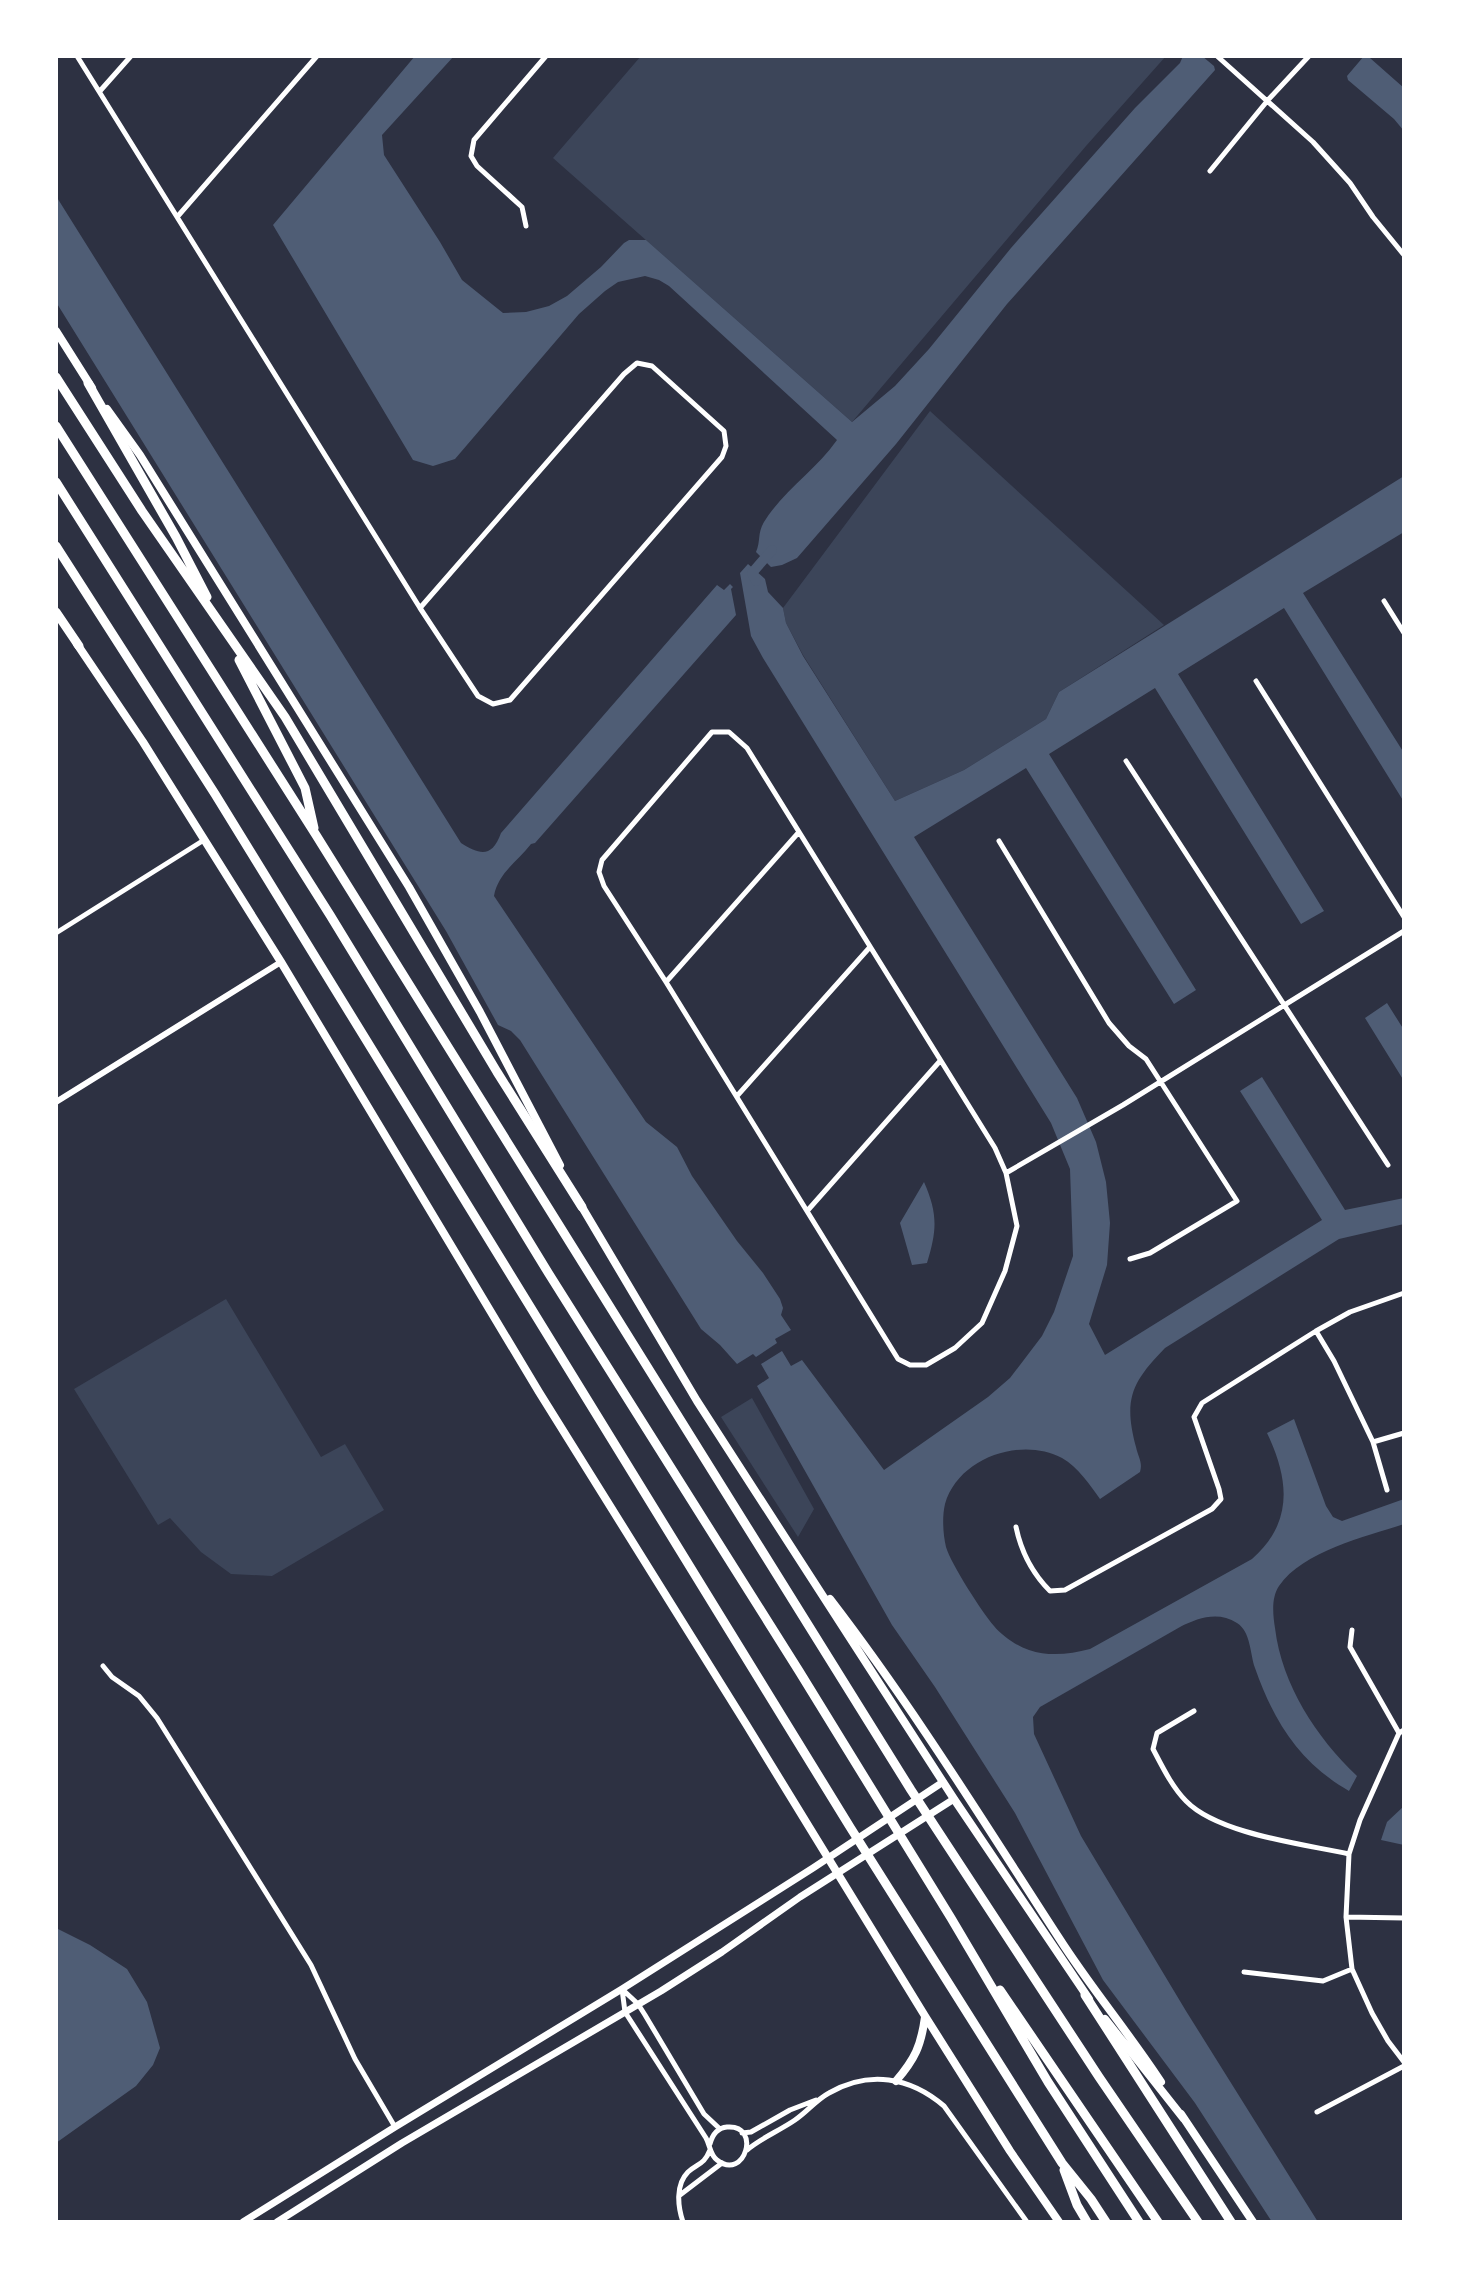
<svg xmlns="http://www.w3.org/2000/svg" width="1460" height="2278" font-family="Karla,sans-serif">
<rect width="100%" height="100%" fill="#2d3142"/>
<path fill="#3c4559" d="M641,56H1166L1086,146L852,422L553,158Z
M930,411L1164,625L1059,692L1046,719L964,770L895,801L803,655L786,623L783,608Z
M226,1299L321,1457L345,1444L384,1510L272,1576L231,1574L201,1552L170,1518L158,1525L74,1389Z
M752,1398L814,1509L798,1537L721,1417Z"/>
<path fill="#4f5d75" d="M415,56H454L382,135L384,155L440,242L462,280L503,313L526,312L549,306L567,296L601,267L624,243L629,240H646L852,422L895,386L929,349L1011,248L1135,108L1180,63L1183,56H1202L1214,66L1215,70L1007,304L896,444L797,558L782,565L771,567L756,552C761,541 757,534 764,522C783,491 816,470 837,440L669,286L659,280L645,276L618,282L605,291L579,314L455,459L433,466L413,460L273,225Z
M1364,56L1370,58L1404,88V131L1394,119L1348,80L1347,76Z
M56,196L461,843C480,855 492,858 501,833L717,585L724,590L730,584L733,587L731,589L736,615L535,843L531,844C518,861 498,873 494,896L646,1122L677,1147L692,1176L737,1241L763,1273L780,1299L783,1308L781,1315L791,1330L775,1339L777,1343L756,1357L753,1354L737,1364L720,1345L701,1329L520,1040L511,1031L498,1025L446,931L56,302Z
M1404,476V532L1303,593L1404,753V802L1284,608L1178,674L1324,911L1301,924L1155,688L1049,754L1196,990L1174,1004L1026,768L914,837L1077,1098L1096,1142L1106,1182L1110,1223L1107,1265L1089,1324L1105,1355L1322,1220L1240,1091L1262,1077L1345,1210L1404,1198V1224L1339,1239L1165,1348C1132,1382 1123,1399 1136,1447C1138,1457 1143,1462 1140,1472L1100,1499C1090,1485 1078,1467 1062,1458C1021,1436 958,1458 945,1504C942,1517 943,1534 946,1547C951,1564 982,1612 994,1626C1002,1636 1017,1646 1029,1650C1050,1657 1070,1654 1090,1649L1252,1559C1294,1522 1289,1479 1267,1433L1294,1419L1326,1506L1333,1517L1342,1521L1404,1499V1524C1365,1537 1303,1551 1279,1586C1271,1598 1273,1615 1275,1628C1282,1685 1316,1737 1357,1776L1349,1791C1299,1762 1274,1722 1255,1668C1250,1654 1251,1632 1237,1623C1218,1611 1198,1618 1180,1627L1040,1707L1033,1717L1034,1734L1081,1836L1186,2011L1318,2222H1272L1195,2103L1103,1980L1015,1813L935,1687L892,1625L757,1386L769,1378L761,1364L782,1351L791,1366L802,1360L884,1470L988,1397L1010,1378L1042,1336L1054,1312L1073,1256L1072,1226L1070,1169L1051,1123L763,658L751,636L740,573L748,564L765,579L768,592L783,608L786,623L803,656L895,801L964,770L1046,719L1059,692Z
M1387,1003L1404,1030V1081L1365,1018Z
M924,1182C938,1214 937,1230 927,1263L912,1265L900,1223Z
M1404,1806V1845L1381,1840L1387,1822Z
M56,1928L90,1945L127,1969L147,2002L160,2048L153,2065L136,2086L56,2143Z"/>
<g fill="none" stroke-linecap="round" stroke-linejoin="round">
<path stroke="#4f5d75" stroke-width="10" d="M756,581L752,573L772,550"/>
<path stroke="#fff" stroke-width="5" d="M77,56L420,608L478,696L493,704L510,700L722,457L726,446L724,431L652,366L637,363L624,374L420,608
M1217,56L1313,142L1350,183L1373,217L1404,255
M100,91L131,56
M1210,171L1268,100L1309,56
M178,216L317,56
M526,226L522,207L477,166L471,156L474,140L546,56
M1384,601L1404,633
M1256,681L1404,917
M712,732H729L747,748L995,1148L1006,1173L1017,1226L1005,1271L982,1323L955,1348L926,1365H910L898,1359L666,982L604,886L599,872L602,860Z
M1126,761L1388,1165
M999,841L1109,1023L1129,1046L1146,1059L1237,1201L1150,1253L1130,1259
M56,933L204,840
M666,982L799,832
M737,1096L870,947
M1006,1173L1123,1105L1404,931
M808,1210L940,1061
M1316,1331L1334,1361L1373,1442L1387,1490
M1373,1442L1404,1433
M1016,1527C1021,1551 1032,1573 1050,1591L1065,1590L1212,1509L1221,1499L1219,1489L1194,1417L1202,1403L1316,1331L1350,1312L1404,1293
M1352,1630L1350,1647L1399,1733
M103,1666L112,1677L139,1696L157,1718L311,1965L355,2059L395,2127
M1194,1711L1157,1733L1153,1749C1162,1766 1172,1787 1186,1801C1218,1834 1303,1844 1349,1854
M1404,1730L1399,1733L1360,1820L1349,1854L1346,1917L1352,1969L1372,2013L1388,2041L1404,2062
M1346,1917L1404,1918
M1244,1972L1323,1981L1352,1969
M622,1989L625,2012L706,2138C710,2145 710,2155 717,2160C745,2182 762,2124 727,2127C717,2128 712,2136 710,2144
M623,1990L638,2004L645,2015L704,2114L720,2129
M1317,2112L1404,2066
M742,2133L751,2132L790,2110L816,2100
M747,2150C761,2138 779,2131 795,2120C807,2112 816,2100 829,2093C869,2070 910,2077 944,2106L1027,2222
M680,2195L722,2163
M683,2222C678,2207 675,2185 688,2172C698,2163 704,2165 710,2150"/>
<path stroke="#fff" stroke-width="6" d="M56,1102L281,962"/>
<path stroke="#fff" stroke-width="7" d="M243,2222L395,2127L622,1989L813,1868L943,1782
M277,2222L402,2143L661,1991L722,1952L800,1897L954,1799"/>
<path stroke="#fff" stroke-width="8" d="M56,331L92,388
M107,409L140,455L409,887L480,1012L560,1165
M77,644L143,742L281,962L539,1392L746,1724L925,2016L1010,2151L1059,2222
M579,1202L697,1401L954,1799L1089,1999
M830,1599C913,1707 985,1824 1059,1938C1091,1988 1129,2033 1161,2082
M1105,2019L1184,2119
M896,2081C915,2059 921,2046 925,2017
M1181,2114L1253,2222"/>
<path stroke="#fff" stroke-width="9" d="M56,377L142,511L285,717L497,1072L582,1207
M88,383L176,537L207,597
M56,426L316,835L911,1790L1099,2077L1198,2222
M56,482L330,915L549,1274L799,1671L951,1918L1048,2082L1139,2222
M56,546L215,794L850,1827L1062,2163L1091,2199L1106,2222
M56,612L79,646
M239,660L305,788L314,828
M1000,1990L1158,2222
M1085,1995L1231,2222
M1064,2170L1077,2205L1087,2222"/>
</g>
<rect width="1460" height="2278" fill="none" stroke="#ffffff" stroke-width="116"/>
</svg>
